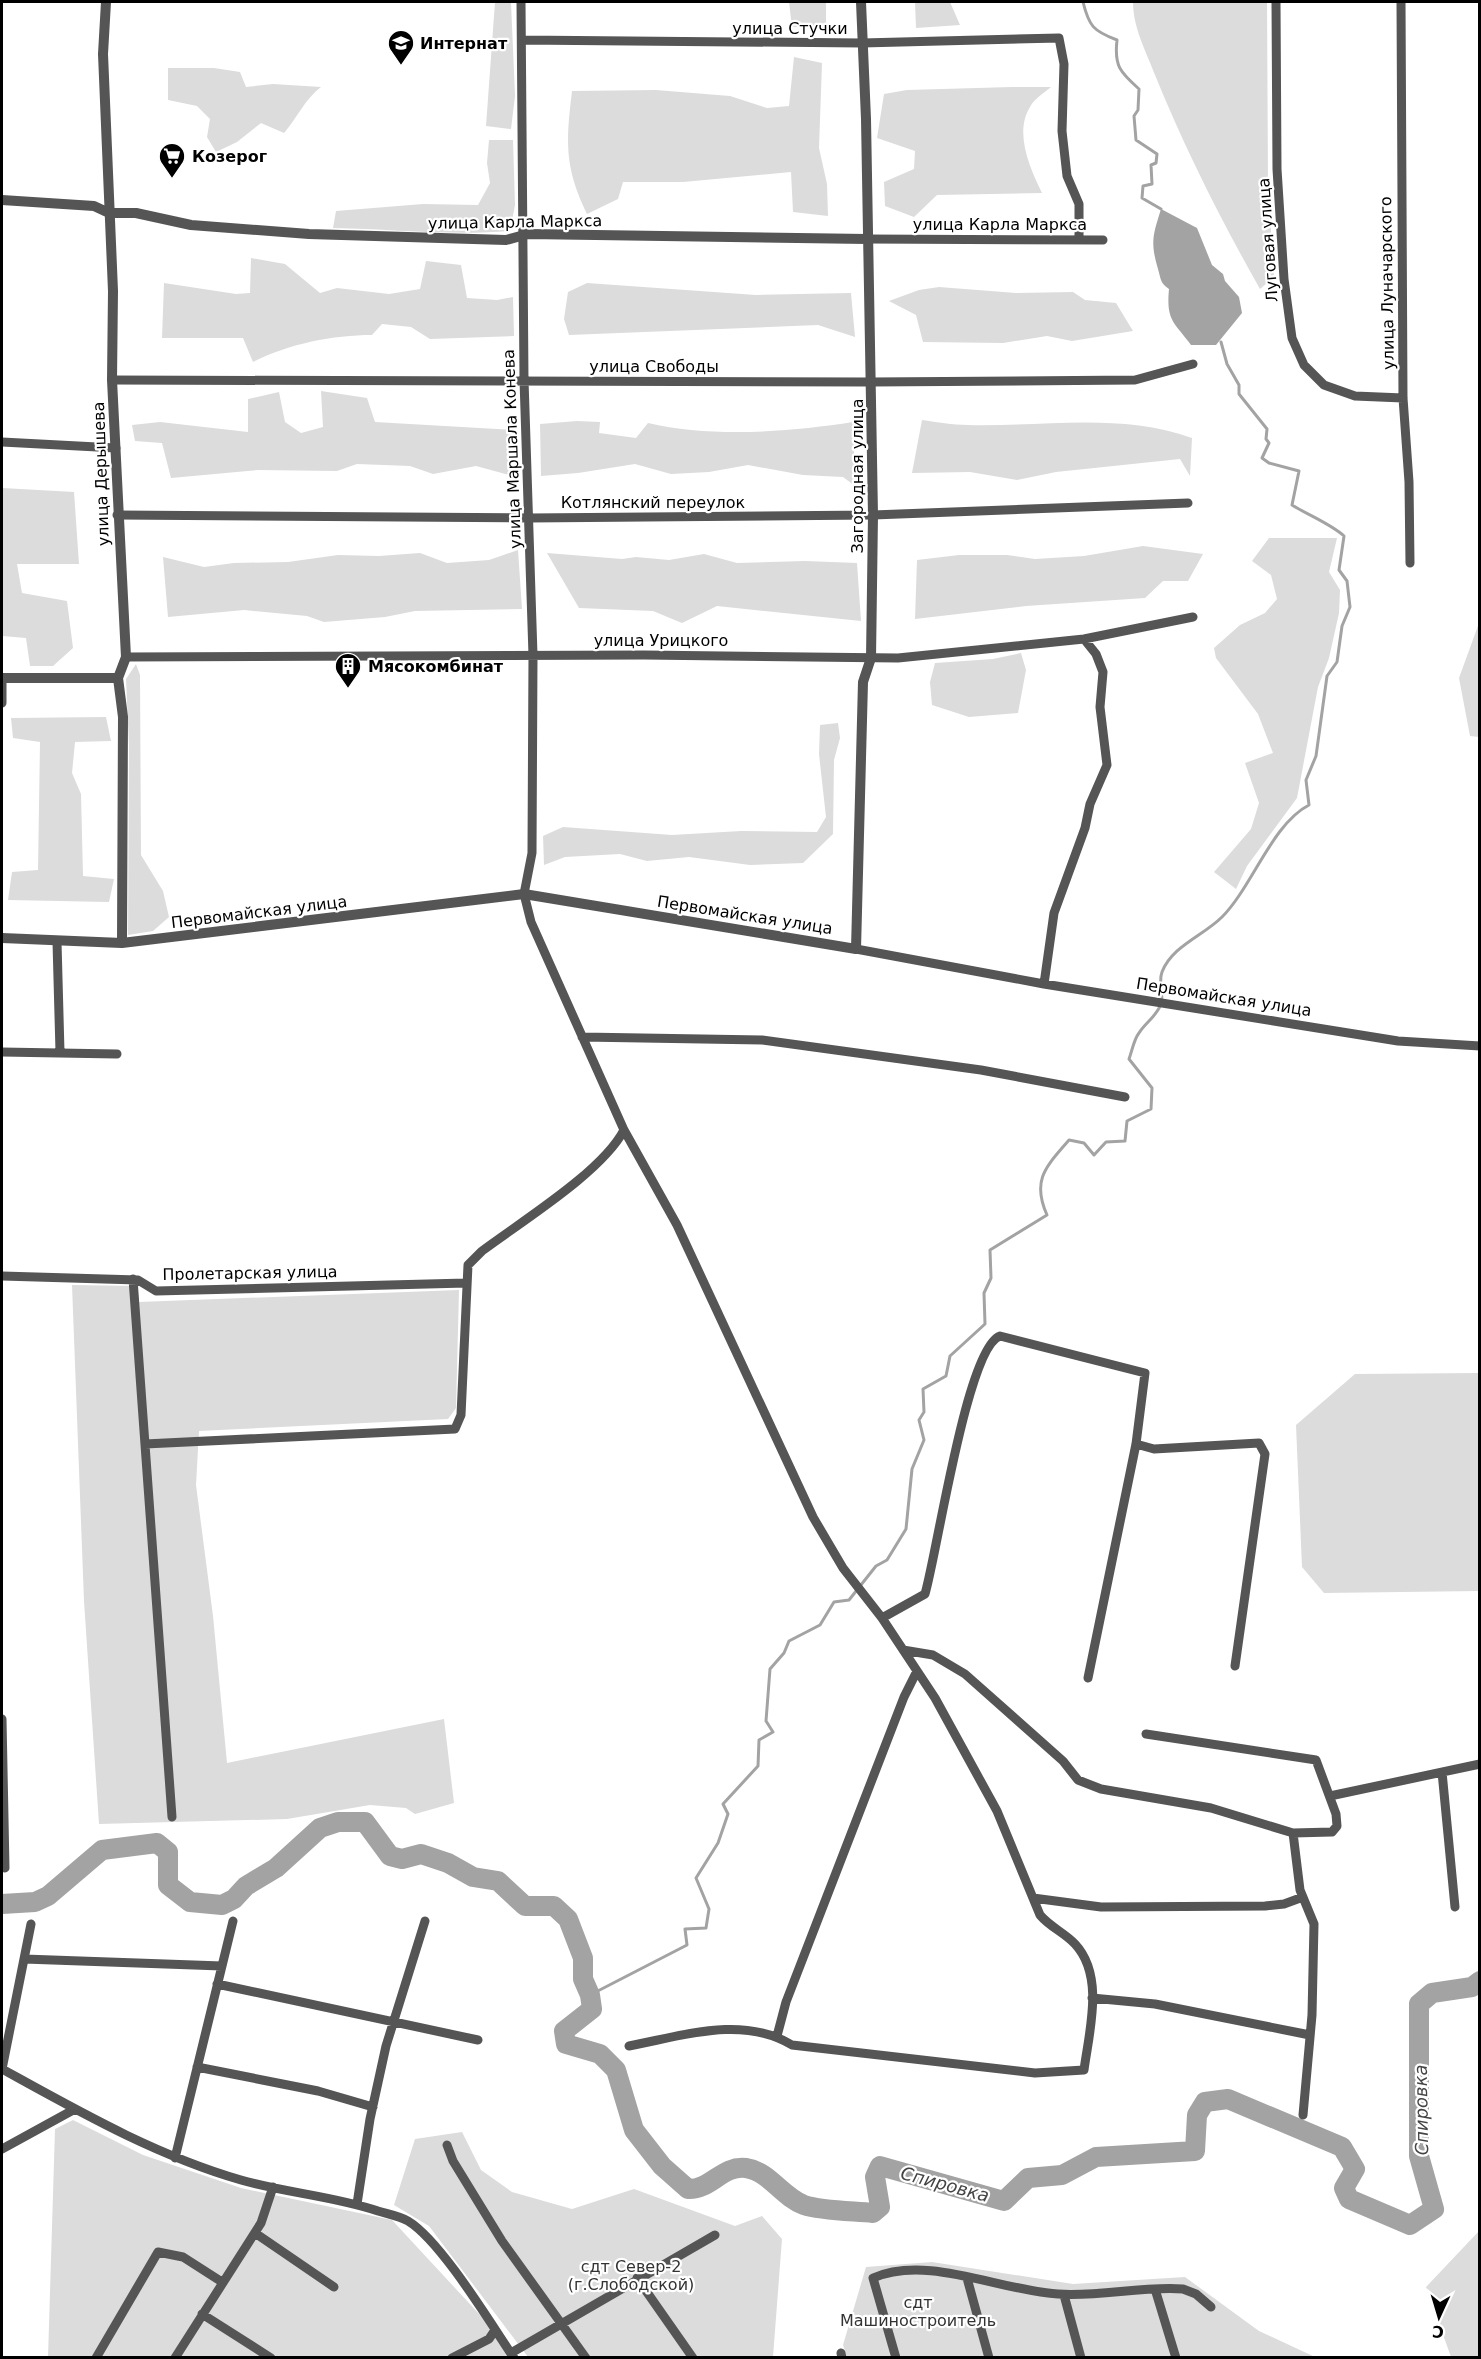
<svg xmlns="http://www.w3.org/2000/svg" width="1481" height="2359" font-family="'DejaVu Sans',sans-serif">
<rect width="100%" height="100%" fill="#fff"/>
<path fill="#dcdcdc" d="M495,2H511L515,96L511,129L486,126Z
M789,2H826V26L792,27Z
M915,2H950L960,25L916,28Z
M1133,2H1267L1268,186L1274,277L1260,289C1221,220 1185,149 1155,75C1146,51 1133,28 1133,2Z
M794,57L822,63L819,148L827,184L828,216L793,212L791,172L683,182H623L618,199L587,214C564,166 566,142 572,91L656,90L730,96L767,108L789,106Z
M168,68H214L240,72L246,87L273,84L321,87C305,99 297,118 284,133L261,123L237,142L216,152L207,137L210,119L197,106L168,100Z
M1012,87H1051C1044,93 1034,99 1030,107C1014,133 1030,168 1042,193L937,195L914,217L885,206L884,182L914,169L915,151L877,138L884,94L907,90Z
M489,140H513L515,205L510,231C452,236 392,229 333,228L336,211L423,204L478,205L490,183L487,163Z
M251,258L285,264L320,293L337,288L389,294L420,289L426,261L461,265L467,298L497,300L513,297L514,336L430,339L411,327L382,324L372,335C333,335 288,344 253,362L243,338H162L164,283L236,294L250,293Z
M587,283L756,295L851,293L855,337L818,325L569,335L564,319L568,292Z
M939,287L1016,293L1073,292L1085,300L1116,303L1133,331L1072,341L1047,336L1003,343L923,342L916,315L889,301L919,290Z
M321,391L367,398L375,422L513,430V476L476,466L433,474L410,466L357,464L337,471L258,470L171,478L162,443L135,441L132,425L160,422L248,432V399L279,392L285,422L301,433L323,427Z
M922,420C937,422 952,425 968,425C1043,427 1119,412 1192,438L1190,476L1180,459L1056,472L1017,480L970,472L912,473Z
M577,421L600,422L599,433L636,438L648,423C712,438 789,432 853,422L855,486L843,477L803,475L748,465L709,472L671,474L635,464L578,473L541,476L540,424Z
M2,488L74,492L79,564H17L22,593L67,601L73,648L53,666H30L26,638L2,636Z
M1269,538H1337L1329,572L1340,590L1339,613L1329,658L1318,687L1297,798L1247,866L1236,889L1214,872L1251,829L1259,803L1245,763L1273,753L1258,714L1216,658L1214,648L1240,625L1265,613L1277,599L1271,575L1252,561Z
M1143,546L1203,554L1188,581H1163L1145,598L1026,606L915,619L917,560L959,555H1007L1035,559L1084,556Z
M518,550L522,609L415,611L385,617L324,622L307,616L244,610L168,617L163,557L204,567L234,563L288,562L338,555L379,556L420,553L447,563L489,560Z
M547,553L622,559L636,557L669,560L704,554L737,563L805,561L857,563L861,621L717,606L682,623L653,611L579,608Z
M1479,623V737L1470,736L1459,678Z
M1021,653L1026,670L1018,713L969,717L932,705L930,682L935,663L993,659Z
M136,664L140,675L141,855L163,891L169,917L153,931L128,935L129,746L126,679Z
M106,717L111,741L75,742L72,773L81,794L83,876L114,879L109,902L8,900L12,872L38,870L40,742L13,738L11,718Z
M838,723L840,738L834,760L833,834L803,863L750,865L689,857L647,861L620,854L565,857L544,865L543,836L563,827L672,835L741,831L817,832L826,817L819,754L820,725Z
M72,1285L137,1286L139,1302L459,1290L456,1408L448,1419L199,1431L196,1485L213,1616L227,1763L444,1719L454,1803L415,1814L406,1808L370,1805L287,1819L99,1824L84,1601Z
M1479,1373V1591L1324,1593L1302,1567L1296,1425L1355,1374Z
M73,2120L143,2155L241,2188L392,2220L519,2357L48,2358L55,2129Z
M462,2132L481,2170L512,2192L572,2209L634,2189L735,2226L762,2216L782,2239L773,2357H528L429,2226L394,2205L415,2139Z
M1479,2231V2357H1451L1426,2287Z
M932,2262L1073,2284L1185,2277L1259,2331L1315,2357L847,2358L843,2345L866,2267Z"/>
<path fill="#a3a3a3" d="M1161,209L1197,228L1212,265L1223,274L1225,281L1239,297L1242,313L1216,345H1191C1174,322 1166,321 1169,289C1160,283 1161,279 1158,269C1150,242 1153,235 1161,209Z"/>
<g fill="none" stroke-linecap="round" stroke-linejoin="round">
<path stroke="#a3a3a3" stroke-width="3" d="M1083,2C1089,26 1093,31 1117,40C1114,66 1120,72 1139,89L1138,110L1134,116L1136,140L1157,154L1156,163L1151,165L1152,184L1143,186L1142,198L1161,209
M590,1995L687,1945L685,1929L706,1928L709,1909L696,1878L718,1843L728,1814L723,1804L758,1766L759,1740L773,1732L766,1721L770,1669L784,1653L789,1641L820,1625L834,1602L849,1600L876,1566L887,1560L906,1529L912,1469L924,1440L919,1420L924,1412L923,1389L946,1376L950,1356L985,1324L984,1293L991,1278L990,1250L1047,1215C1031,1179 1047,1166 1069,1140L1084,1143L1094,1155L1106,1142L1125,1141L1127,1121L1151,1109L1152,1088L1129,1059C1132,1051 1134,1039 1139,1033C1146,1022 1156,1017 1161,1004C1164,994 1158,982 1162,972C1172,946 1203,936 1222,917C1252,887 1272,824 1309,805L1306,780L1316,756L1327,676L1337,662L1342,626L1350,607L1347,581L1339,570L1344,536C1331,524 1308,515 1292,505L1299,471L1269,463L1262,458L1269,443L1266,439L1267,429L1239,394V385L1227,364L1221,342"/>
<path stroke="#a3a3a3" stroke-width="20" d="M2,1904L35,1902L48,1896L102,1850L157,1843L168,1852V1885L190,1902L222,1905L234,1899L246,1886L276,1868L320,1828L338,1822H365L390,1856L402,1859L421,1854L448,1863L473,1877L498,1881L525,1906H554L568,1919L583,1958V1979L590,1995L592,2009L564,2031L566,2044L600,2054L616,2070L634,2130L662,2166L688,2189C711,2190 722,2165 746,2168C769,2171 782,2197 804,2205C822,2211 854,2211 873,2213L880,2207L875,2177L880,2166L1004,2201L1028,2178L1062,2175L1096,2157L1195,2151L1197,2115L1205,2102L1228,2099L1342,2147L1355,2169L1344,2188L1349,2199L1410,2225L1434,2209L1419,2156V2004L1432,1993L1472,1987L1480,1981"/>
<path stroke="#555" stroke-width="9" d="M1276,2L1277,169L1284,279L1292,338L1304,365L1324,385L1355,396L1403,398
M1401,2L1403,398L1409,482L1410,563
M522,40L862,43L1059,38L1064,64L1062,131L1067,176L1079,204V240
M867,239L1103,240
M112,380L871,382L1135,380L1193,364
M2,442L116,448
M117,515L529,518L873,515L1188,503
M126,657L644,655L898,658L1084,639L1193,617
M2,703V678
M57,942L60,1052
M856,949L1044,984L1398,1041L1480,1046
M1044,984L1054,913L1085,828L1090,804L1107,765L1100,707L1103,672L1096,654L1084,639
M582,1037L762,1040L981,1070L1125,1097
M2,1052L117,1054
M624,1130L677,1225L813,1517L843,1568L882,1618L935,1698L997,1811L1040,1915C1050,1927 1065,1933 1075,1944C1105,1976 1089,2032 1084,2070L1035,2073L792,2045C742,2015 682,2036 629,2046
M2,1276L138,1280L156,1291L466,1283
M133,1279L172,1817
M145,1444L455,1429L461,1415L468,1265L482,1251C522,1221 602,1172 624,1130L531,922L524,894L532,853L533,655L524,380L521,2
M1136,1444L1154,1449L1259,1443L1265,1454L1235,1666
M882,1618L925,1594C937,1554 967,1347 1000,1336L1145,1373L1136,1444L1088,1678
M903,1650L933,1655L965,1674L1063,1761L1078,1780L1101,1789L1211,1808L1293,1833L1332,1832L1337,1826L1336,1814L1316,1760L1146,1734
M2,1719L5,1868
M1442,1772L1455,1907
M1330,1796L1480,1764
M1293,1833L1300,1890L1314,1924L1312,2015L1303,2115
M1033,1898L1101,1907L1265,1906L1284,1904L1303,1897
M31,1924L2,2069C80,2112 155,2155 241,2180C286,2193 333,2196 378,2211C388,2214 400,2216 408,2221C441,2241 491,2324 514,2358
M24,1959L222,1966
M217,1984L478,2040
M1092,1998L1155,2004L1310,2035
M777,2036L786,2002L904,1697L917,1671
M197,2067L318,2091L373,2107
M447,2145L453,2161L502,2241L586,2358
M2,2149L75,2109
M175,2158L233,1921
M357,2204L370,2119L386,2046L425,1921
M255,2233L334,2287
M637,2278L693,2358
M967,2278L989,2358
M1155,2289L1176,2358
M1064,2295L1081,2358
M202,2314L271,2358
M511,2353L715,2235
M841,2353L842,2358
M96,2358L158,2252L183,2257L222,2282
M175,2358L261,2223L273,2187
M452,2358L489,2339L495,2330
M896,2358L873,2278C927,2254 1001,2291 1058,2294C1100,2297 1141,2286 1183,2289L1196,2294L1211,2307"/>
<path stroke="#555" stroke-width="10" d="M106,2L103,54L113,291L112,380L126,657L118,678L123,717L122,943
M2,200L94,206L109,213H136L191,225L309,234L506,240L528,234L867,239
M2,678H118
M2,938L122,943L524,894L856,949L863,682L871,658L873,515L866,119L861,2"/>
</g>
<defs>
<g id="school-pin" transform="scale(1.35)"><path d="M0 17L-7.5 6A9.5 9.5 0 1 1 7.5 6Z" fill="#000" stroke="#fff"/><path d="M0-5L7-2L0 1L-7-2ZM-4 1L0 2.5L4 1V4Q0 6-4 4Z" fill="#fff"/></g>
<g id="supermarket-pin" transform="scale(1.35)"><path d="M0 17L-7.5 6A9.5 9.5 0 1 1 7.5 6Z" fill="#000" stroke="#fff"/><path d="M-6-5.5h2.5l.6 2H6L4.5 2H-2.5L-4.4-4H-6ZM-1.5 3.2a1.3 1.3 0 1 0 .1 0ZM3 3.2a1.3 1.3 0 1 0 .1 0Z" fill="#fff"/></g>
<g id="building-pin" transform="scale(1.35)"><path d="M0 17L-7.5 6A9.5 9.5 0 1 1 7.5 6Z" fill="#000" stroke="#fff"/><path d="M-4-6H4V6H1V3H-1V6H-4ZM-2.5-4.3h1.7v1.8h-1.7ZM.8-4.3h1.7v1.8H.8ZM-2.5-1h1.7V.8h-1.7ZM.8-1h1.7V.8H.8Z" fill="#fff"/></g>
</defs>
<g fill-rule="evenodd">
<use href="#school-pin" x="401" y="43"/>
<use href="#supermarket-pin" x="172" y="156"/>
<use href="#building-pin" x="348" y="666"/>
</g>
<g text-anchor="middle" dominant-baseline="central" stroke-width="4.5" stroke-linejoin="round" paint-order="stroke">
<g font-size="16" fill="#000" stroke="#fff">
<text x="790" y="28">улица Стучки</text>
<text transform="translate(515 222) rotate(-1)">улица Карла Маркса</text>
<text x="1000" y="224">улица Карла Маркса</text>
<text transform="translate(1268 240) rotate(-94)">Луговая улица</text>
<text transform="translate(1387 283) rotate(-91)">улица Луначарского</text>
<text x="654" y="366">улица Свободы</text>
<text transform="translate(512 449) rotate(-92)">улица Маршала Конева</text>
<text transform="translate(101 474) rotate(-92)">улица Дерышева</text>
<text transform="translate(857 476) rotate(-90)">Загородная улица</text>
<text x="653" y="502">Котлянский переулок</text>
<text x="661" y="640">улица Урицкого</text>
<text transform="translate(259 912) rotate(-7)">Первомайская улица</text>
<text transform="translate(745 915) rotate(9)">Первомайская улица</text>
<text transform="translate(1224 997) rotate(9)">Первомайская улица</text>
<text transform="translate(250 1273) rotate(-1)">Пролетарская улица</text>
</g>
<g font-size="16" font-weight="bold" fill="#000" stroke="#fff" text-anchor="start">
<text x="420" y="43">Интернат</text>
<text x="192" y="156">Козерог</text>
<text x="368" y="666">Мясокомбинат</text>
</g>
<g font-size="16" fill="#333" stroke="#fff">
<text x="631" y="2266">сдт Север-2<tspan x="631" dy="18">(г.Слободской)</tspan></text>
<text x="918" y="2302">сдт<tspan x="918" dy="18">Машиностроитель</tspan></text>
</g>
<g font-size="18" font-style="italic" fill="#444" stroke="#fff">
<text transform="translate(1421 2110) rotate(-91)">Спировка</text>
<text transform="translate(945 2184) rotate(15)">Спировка</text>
</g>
</g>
<rect width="1481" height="2359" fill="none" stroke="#000000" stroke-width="6"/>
<g transform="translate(1439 2317) rotate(184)" stroke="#ffffff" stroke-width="4.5" paint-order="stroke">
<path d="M0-4.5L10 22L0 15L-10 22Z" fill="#000000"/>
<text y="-9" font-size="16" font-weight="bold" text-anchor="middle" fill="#000000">С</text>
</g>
</svg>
